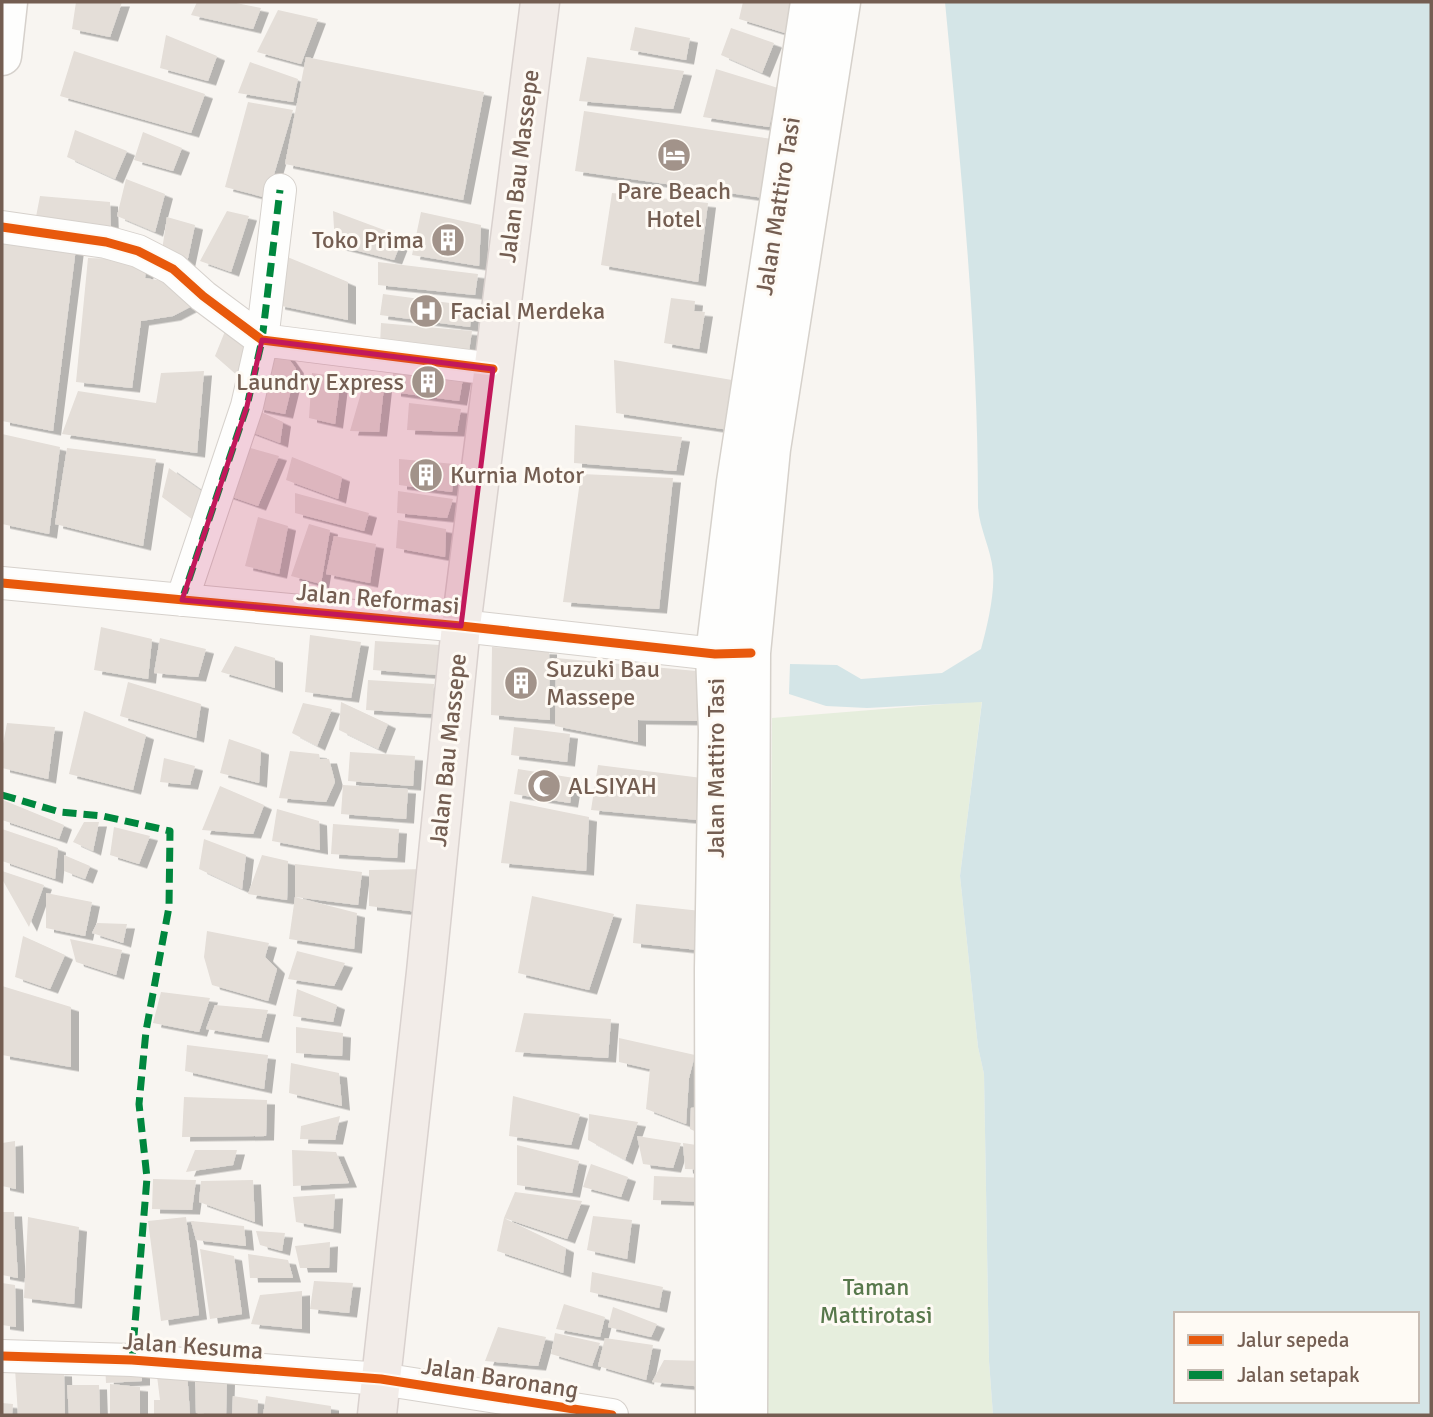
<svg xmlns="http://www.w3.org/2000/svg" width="1433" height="1417" font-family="Signika,sans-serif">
<defs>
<filter id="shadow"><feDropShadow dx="8" dy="4.5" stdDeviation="0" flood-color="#0004"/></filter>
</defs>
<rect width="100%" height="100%" fill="#f8f5f1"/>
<path fill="#e6eedd" d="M982,701L960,876L978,1047L984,1074L989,1361L993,1415H765L772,718Z"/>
<path fill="#d4e5e7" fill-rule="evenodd" d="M945,2H1431V1415H993L989,1361L984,1074L978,1047L960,876L982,702L867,708L826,706L789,694L790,664L837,665L861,679L942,673L981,649C987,627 995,594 993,571C991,548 978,526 978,504C978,336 961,169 945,2ZM1176,1314H1417V1401H1176Z"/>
<path fill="#e4ded8" filter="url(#shadow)" d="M76,2H122L110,37L72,29Z
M197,2H231L261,8L253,29L191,15Z
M743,2H792L785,33L739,19Z
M278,10L318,19L301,64L257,52Z
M635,27L690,38L686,60L630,50Z
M731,28L774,43L762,73L721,55Z
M166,35L217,56L208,81L160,68Z
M74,51L205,94L191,133L60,96Z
M306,57L484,92L463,200L285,164Z
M587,57L684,71L673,109L579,101Z
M250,62L298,79L293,102L238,93Z
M716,69L778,88L769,127L703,117Z
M248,102L293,110L267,198L225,187Z
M584,111L772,139L764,198L575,171Z
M75,130L127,151L115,179L67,157Z
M143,132L182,148L173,171L134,160Z
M126,179L165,194L155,232L117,216Z
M612,193L708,203L698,282L601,265Z
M40,196L110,202L111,233L35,222Z
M227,211L249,216L231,272L200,261Z
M333,211L403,237L394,260L335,245Z
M421,212L481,225L479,266L412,255Z
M167,217L195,225L187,263L161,257Z
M2,237L76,248L53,431L2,421Z
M285,256L348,282V320L277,305Z
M88,258L147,260L145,278L175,283L192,306L173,316L141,321L132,388L76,382Z
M378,262L478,274L475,295L378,285Z
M383,294L472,306L470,327L380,315Z
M671,298L695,301L694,311L705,312L699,349L664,343Z
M234,309L261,320L239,377L215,356Z
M381,323L472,331L468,358L380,345Z
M282,349L296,369L285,414L256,408L267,352Z
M614,360L738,381L736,431L616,413Z
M393,362L464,373L459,401L393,392Z
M204,371L197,453L62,434L78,391L156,403L161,373Z
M312,373L341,377L335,424L309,418Z
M385,378L379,432L350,431L365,379Z
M239,402L283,422L280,443L230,424Z
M409,403L461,409L457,432L407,430Z
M575,425L682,437L676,471L574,463Z
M2,434L60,447L49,534L2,524Z
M229,442L279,456L258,506L209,489Z
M67,448L156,459L143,546L55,524Z
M292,457L342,477L338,499L286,480Z
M399,459L455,464L452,492L399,485Z
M169,468L210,497L193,520L162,497Z
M581,474L673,478L659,609L563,602Z
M398,491L453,499L447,518L397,513Z
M295,493L369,513L364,531L295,513Z
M258,517L288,526L279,574L245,566Z
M398,520L446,529L445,557L396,548Z
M309,524L330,530L321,584L291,576Z
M334,536L376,544L370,583L326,574Z
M101,627L152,639L148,679L94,670Z
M310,635L361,642L351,698L305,692Z
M160,638L206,649L198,677L154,673Z
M375,641L440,645L438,675L373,670Z
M235,646L275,658V688L221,672Z
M492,647L549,650L550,720L491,715Z
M556,658L707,672L701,721L638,720V742L555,726Z
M368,680L434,684L432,714L366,710Z
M128,682L201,704L196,738L120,716Z
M341,702L388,724L378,749L339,730Z
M303,703L332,709L317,746L292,733Z
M84,711L146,735L133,790L69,774Z
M7,723L55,727L48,779L2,768V749Z
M514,727L570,734L567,762L511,755Z
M229,739L261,750L259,783L220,773Z
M290,751L319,754L320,759H329L335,782L326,802L279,798Z
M350,752L415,756L413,786L348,781Z
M164,758L195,766L190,785L160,782Z
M598,765L710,779L709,821L591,810Z
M518,769L574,778L570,803L514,794Z
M343,785L408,789L406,819L341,814Z
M220,786L264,805L253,834L202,830Z
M3,800L64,825L59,839L2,820Z
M510,801L589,817L586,871L501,863Z
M277,809L319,821L320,850L272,841Z
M84,822H99L93,851L73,842Z
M333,824L399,829L397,858L331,854Z
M114,827L150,836L139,864L110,855Z
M2,829L58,848L55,879L2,861Z
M204,839L246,855L242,889L199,869Z
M64,855L90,866L85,879L64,871Z
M262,855L288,861L287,900L248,894Z
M295,864L362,872L358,905L295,897L357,913L354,949L289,939L295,897Z
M430,869L426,913L369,906V870Z
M2,871L44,885L29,927L2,879Z
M46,893L92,902L85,936L46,928Z
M532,896L614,914L589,990L518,973Z
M636,904L701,911L698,950L633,943Z
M97,923L127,924L123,943L92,933Z
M207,931L269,943L265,957L277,969L268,1001L212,985L204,957Z
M23,936L65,955L50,989L15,977Z
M70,939L122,950L116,975L76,962Z
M297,951L345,963L334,986L288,979Z
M2,986L71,1007V1067L2,1055Z
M297,989L337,1005L333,1022L293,1016Z
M161,992L210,998L199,1032L153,1023Z
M215,1005L268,1010L261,1038L206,1029Z
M524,1013L611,1019L608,1058L515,1052Z
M296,1027L343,1033L342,1056L296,1053Z
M619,1038L695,1055L689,1078L686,1124L646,1109L650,1069L619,1062Z
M187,1045L268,1055L264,1089L185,1071Z
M291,1063L339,1073L342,1106L289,1093Z
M513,1096L580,1114L571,1145L509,1136Z
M184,1097L267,1100L266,1136L182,1137Z
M711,1106L705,1136L690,1129L691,1108Z
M589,1114L638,1122L625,1160L588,1140Z
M340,1116L335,1140L300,1139L301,1126Z
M637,1136L681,1143L673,1168L643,1164Z
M15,1141L16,1189L2,1186V1143Z
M683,1143L710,1147V1170L685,1169Z
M517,1145L579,1161L572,1193L517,1185Z
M195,1150H237L233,1165L186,1172Z
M292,1150L336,1152L349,1183L293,1186Z
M591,1164L628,1177L621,1197L583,1187Z
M654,1176L706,1178L707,1202L653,1200Z
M153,1179L196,1180L192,1210L152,1209Z
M253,1180L255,1222L199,1202L201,1181Z
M515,1192L582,1201L567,1239L504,1218L566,1248L563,1273L497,1251L504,1218Z
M335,1194L333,1229L296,1222L293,1197Z
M2,1212H14L18,1278L2,1275Z
M593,1216L632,1220L627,1259L587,1250Z
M28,1217L79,1227L74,1304L24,1298Z
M186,1217L199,1315L161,1321L148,1221Z
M191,1221L244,1226L246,1246L196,1240Z
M256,1231L285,1233L282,1251L260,1245Z
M330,1242L329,1268H300L295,1246Z
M200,1249L234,1256L242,1314L210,1319Z
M248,1254L288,1260L293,1278H250Z
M592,1272L663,1287L659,1308L590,1292Z
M314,1281L353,1283L349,1313L310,1309Z
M2,1283L15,1285L16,1327L2,1325Z
M302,1291V1329L251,1324L260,1295Z
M564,1304L605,1317L600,1337L556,1329Z
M613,1307L657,1324L651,1337L608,1327Z
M498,1327L546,1337L538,1366L485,1361Z
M555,1333L600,1343L592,1366L551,1354Z
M605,1338L653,1345L646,1380L598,1366Z
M664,1360L706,1361L704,1387L652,1382Z
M105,1364L142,1372V1381L106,1383Z
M156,1368L187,1371L190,1415H154V1400H160Z
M15,1369L64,1372L65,1415H18Z
M195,1372L227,1379L226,1415L196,1413Z
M110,1384L140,1387V1415H110Z
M67,1385H99L100,1415H69Z
M233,1396L258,1400L257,1415H232Z
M266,1396L331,1406V1415H263Z
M2,1403L13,1404L12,1415H2Z"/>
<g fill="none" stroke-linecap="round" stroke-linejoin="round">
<g stroke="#d6d1cc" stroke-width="34">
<path id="minor" d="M2,227L106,242L138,251L173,269L203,296L262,340L493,369
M2,583L461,626L715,654L739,653
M182,600L247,406L262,340L280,190
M2,1356L132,1360L381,1379L612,1415"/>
</g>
<g stroke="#d6d1cc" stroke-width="41">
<path id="tertiary" d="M2,56L8,2"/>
</g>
<g stroke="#d6d1cb" stroke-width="41">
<path id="secondary" d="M715,1415L714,969L718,731L715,654L736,482L810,2
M748,1415L751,653L771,449L841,2"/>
</g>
<g stroke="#d9d1ce" stroke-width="41">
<path id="trunk" d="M377,1415L426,972L461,626L540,2"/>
</g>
<use href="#minor" stroke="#fefefd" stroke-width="32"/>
<use href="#tertiary" stroke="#fefefd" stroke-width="38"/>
<use href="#secondary" stroke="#fefefd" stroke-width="38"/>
<use href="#trunk" stroke="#f2ece8" stroke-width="38"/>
<path stroke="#00873e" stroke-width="7" stroke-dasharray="14 7" stroke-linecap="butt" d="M182,600L247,406L262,340L280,190
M2,795L60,812L103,816L170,831L169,907L146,1031L139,1104L147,1178L132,1360"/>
<g stroke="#fefaf4" stroke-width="13">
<path id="cycleway" d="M2,227L106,242L138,251L173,269L203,296L262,340L493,369
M2,583L461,626L715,654L751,653
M2,1356L132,1360L381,1379L612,1415"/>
</g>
<use href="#cycleway" stroke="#e8590c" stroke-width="9"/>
</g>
<path fill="#c2185b" fill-opacity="0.2" stroke="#c2185b" stroke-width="5" stroke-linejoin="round" d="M262,340L493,369L461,626L182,600L247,406Z"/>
<defs>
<g id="hotel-disc" transform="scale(1.75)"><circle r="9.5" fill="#a2938a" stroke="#fefaf4"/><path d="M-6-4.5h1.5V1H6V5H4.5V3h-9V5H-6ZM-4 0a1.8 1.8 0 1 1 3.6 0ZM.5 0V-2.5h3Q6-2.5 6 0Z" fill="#fff"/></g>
<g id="building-disc" transform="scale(1.75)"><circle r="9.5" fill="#a2938a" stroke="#fefaf4"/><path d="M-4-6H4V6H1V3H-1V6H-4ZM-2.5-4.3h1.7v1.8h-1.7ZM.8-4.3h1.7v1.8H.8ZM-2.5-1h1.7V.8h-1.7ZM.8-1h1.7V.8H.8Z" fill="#fff"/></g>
<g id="hospital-disc" transform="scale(1.75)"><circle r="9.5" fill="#a2938a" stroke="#fefaf4"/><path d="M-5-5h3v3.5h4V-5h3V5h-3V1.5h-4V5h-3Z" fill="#fff"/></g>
<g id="mosque-disc" transform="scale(1.75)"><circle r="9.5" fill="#a2938a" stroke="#fefaf4"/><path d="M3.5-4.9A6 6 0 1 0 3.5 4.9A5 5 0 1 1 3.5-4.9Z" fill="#fff"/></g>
</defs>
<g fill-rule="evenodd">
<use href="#hotel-disc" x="674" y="155"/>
<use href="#building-disc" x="448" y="240"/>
<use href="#hospital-disc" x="426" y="311"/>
<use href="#building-disc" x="428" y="382"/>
<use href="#building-disc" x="426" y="475"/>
<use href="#building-disc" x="521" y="683"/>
<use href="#mosque-disc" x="544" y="786"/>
</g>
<g text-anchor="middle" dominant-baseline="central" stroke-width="6" stroke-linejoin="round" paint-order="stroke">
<g font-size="24" fill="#745e52" stroke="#fefaf4">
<text transform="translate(519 166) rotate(-83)">Jalan Bau Massepe</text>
<text transform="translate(778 206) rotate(-81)">Jalan Mattiro Tasi</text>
<text transform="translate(378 599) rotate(5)">Jalan Reformasi</text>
<text transform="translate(448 750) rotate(-84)">Jalan Bau Massepe</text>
<text transform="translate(716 768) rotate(-90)">Jalan Mattiro Tasi</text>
<text transform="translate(193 1346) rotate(4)">Jalan Kesuma</text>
<text transform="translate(500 1378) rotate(9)">Jalan Baronang</text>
</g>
<g font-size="24" fill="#745e52" stroke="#fefaf4" text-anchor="start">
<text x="674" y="191" text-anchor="middle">Pare Beach<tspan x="674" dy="28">Hotel</tspan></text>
<text x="424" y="240" text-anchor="end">Toko Prima</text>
<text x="450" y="311">Facial Merdeka</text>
<text x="404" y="382" text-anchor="end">Laundry Express</text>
<text x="450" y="475">Kurnia Motor</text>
<text x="546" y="669">Suzuki Bau<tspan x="546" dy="28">Massepe</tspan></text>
<text x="568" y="786">ALSIYAH</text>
</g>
<g font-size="24" fill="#58784c" stroke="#fefaf4">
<text x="876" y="1287">Taman<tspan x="876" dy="28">Mattirotasi</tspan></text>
</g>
</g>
<rect width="1433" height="1417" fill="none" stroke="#745e52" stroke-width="7"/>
<rect x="1174" y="1312" width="245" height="91" fill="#fefaf4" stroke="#c7bcb3" stroke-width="2"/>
<rect x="1188" y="1335" width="35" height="10" fill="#e8590c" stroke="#c7bcb3" stroke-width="2"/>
<text x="1237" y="1347" font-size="21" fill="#745e52">Jalur sepeda</text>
<rect x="1188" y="1370" width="35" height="10" fill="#00873e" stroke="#c7bcb3" stroke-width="2"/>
<text x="1237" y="1382" font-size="21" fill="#745e52">Jalan setapak</text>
</svg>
